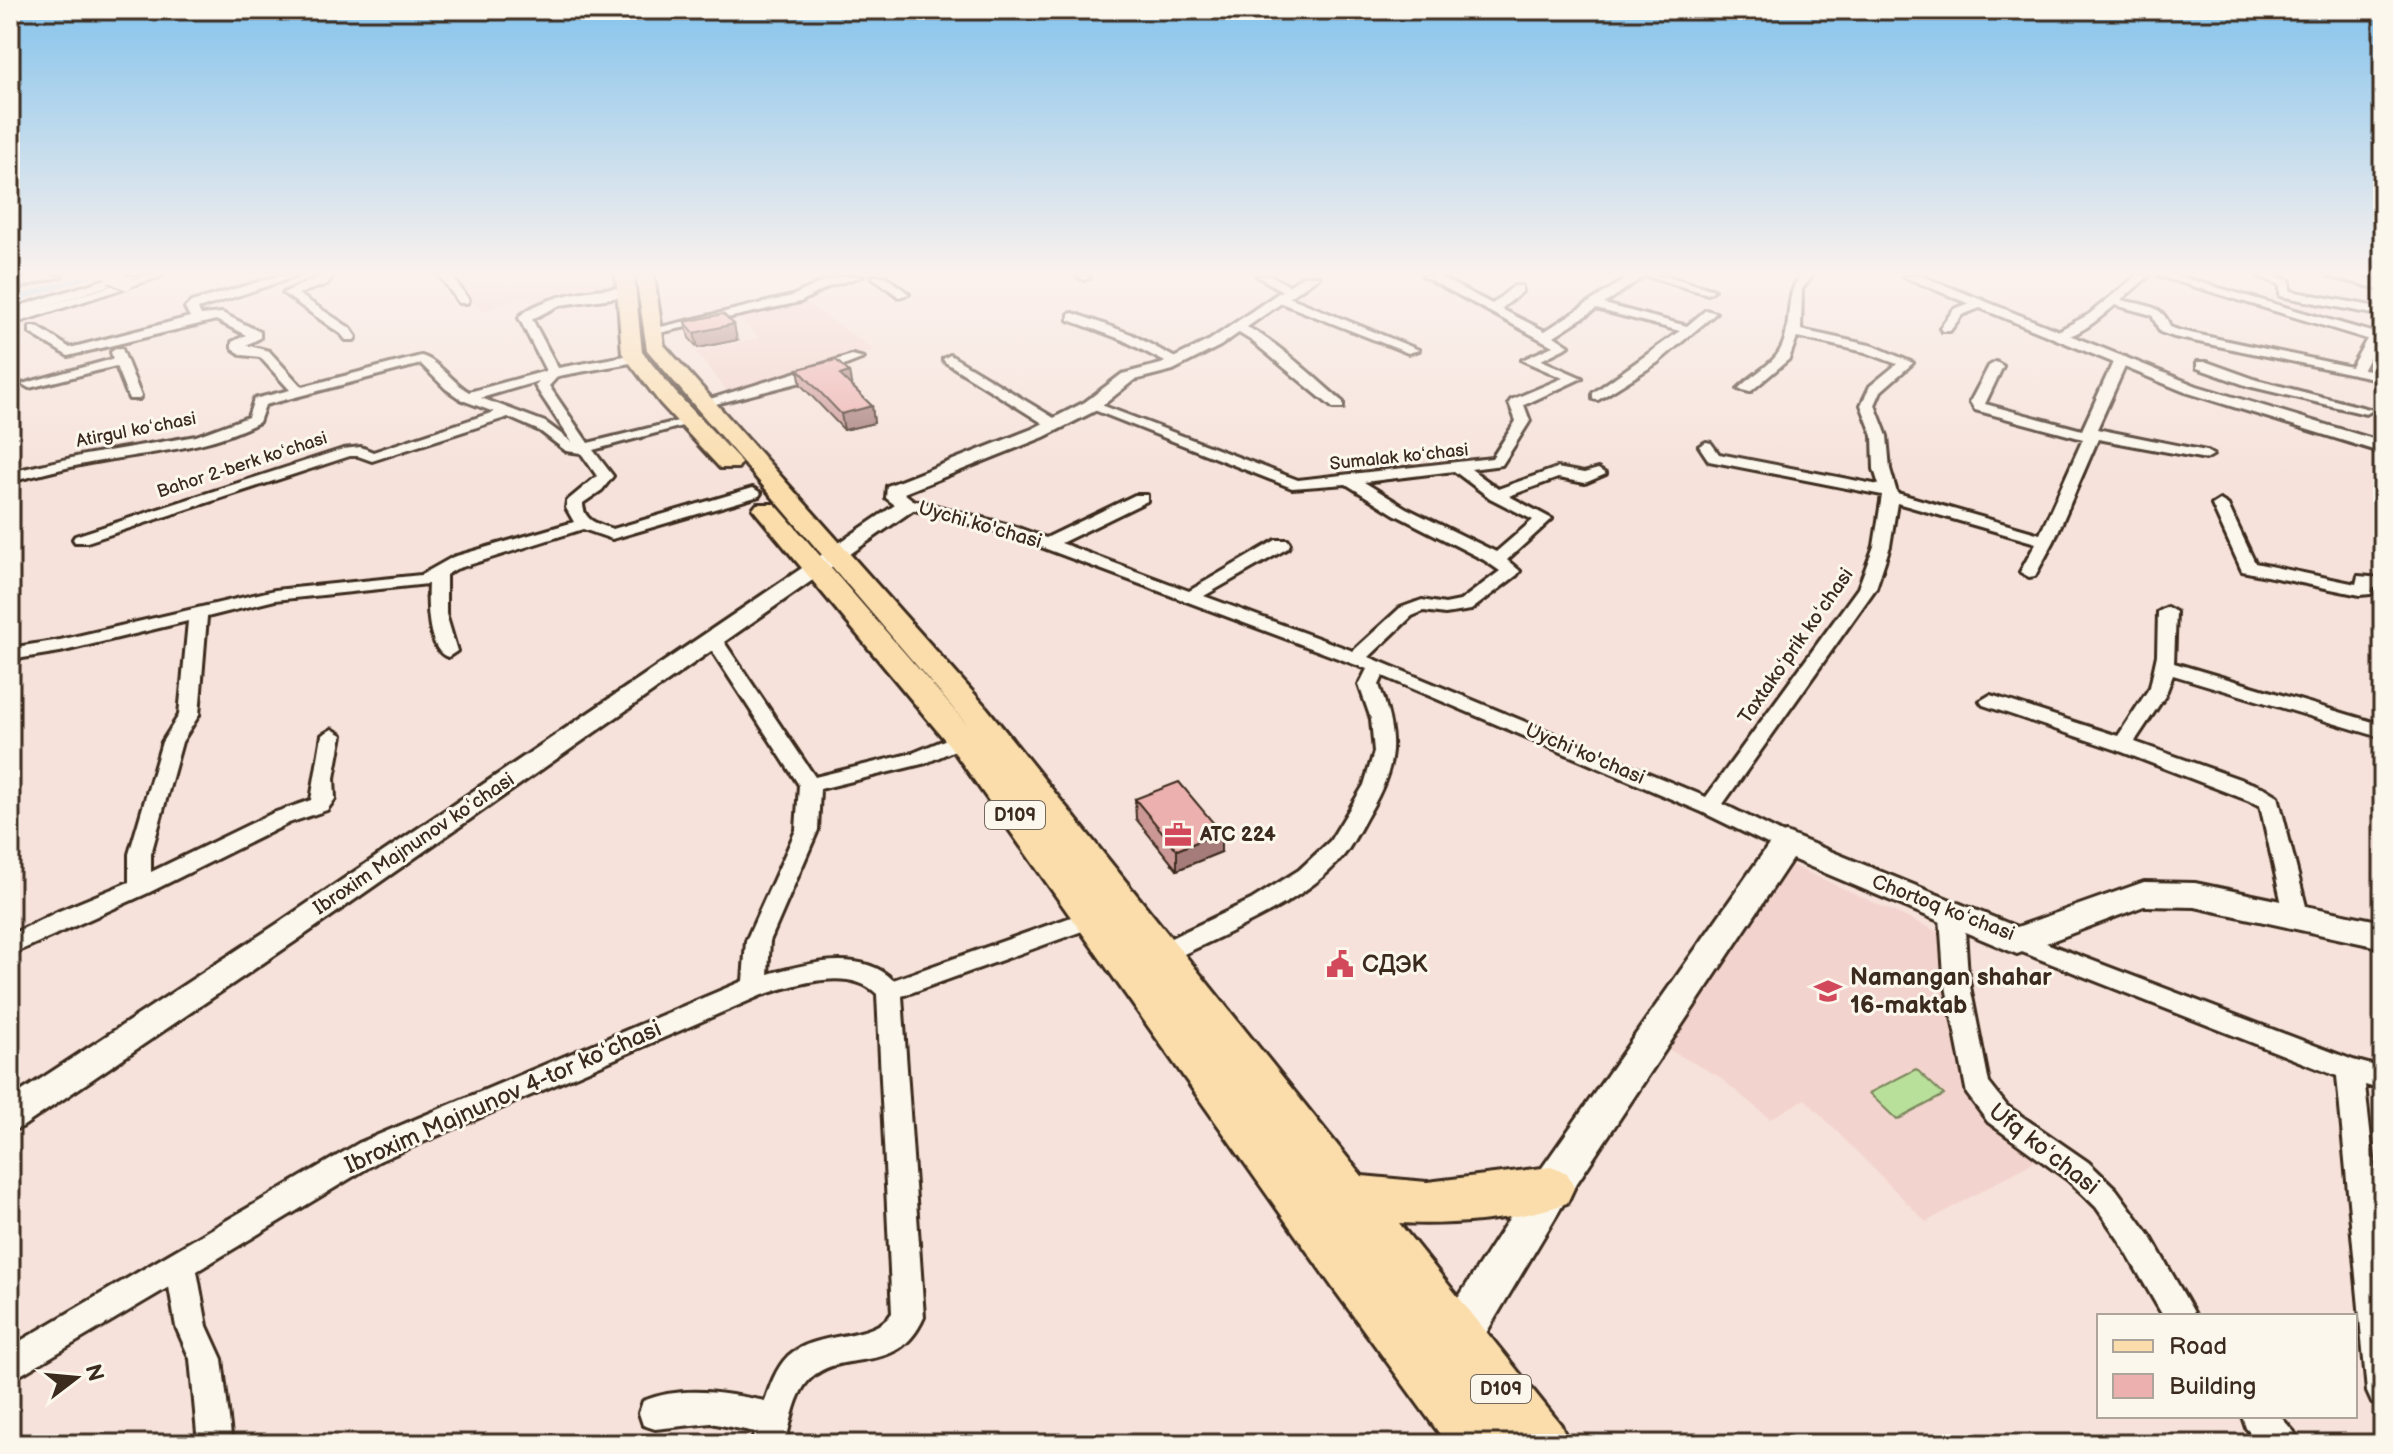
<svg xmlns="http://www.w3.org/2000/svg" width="2393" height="1454" font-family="'Balsamiq Sans',sans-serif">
<rect width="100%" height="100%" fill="#f6e2da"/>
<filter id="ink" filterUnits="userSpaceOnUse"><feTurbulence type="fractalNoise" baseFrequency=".0125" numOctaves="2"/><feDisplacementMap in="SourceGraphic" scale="16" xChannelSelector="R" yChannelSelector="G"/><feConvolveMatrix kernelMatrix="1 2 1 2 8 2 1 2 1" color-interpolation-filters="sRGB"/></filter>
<g filter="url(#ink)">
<path fill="#f3d3cd" d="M450,276H603L606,286L541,305L523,297L485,311L470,301Z
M803,300L874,350L814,371L728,392L696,352L759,338L737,316Z
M1787,863L1945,935L1974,1102L2044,1156L1926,1222L1805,1099L1770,1119L1718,1076L1664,1047Z"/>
<path fill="#b9e09b" stroke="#7a855c" stroke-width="2" d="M1916,1069L1944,1095L1897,1120L1869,1093Z"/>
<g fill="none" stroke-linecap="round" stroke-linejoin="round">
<path fill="#92d9f3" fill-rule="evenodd" d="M80,276H95L10,304V298Z"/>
<g stroke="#3b2a1e" stroke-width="6">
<path id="minor" d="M39,276H62L10,290V282Z
M143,276H162L10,325V317Z
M278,276H297L198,309L201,315L222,313L260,332V338L246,345L269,351L302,387L421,356C439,361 452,382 469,392L546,371L519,318L521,315C543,296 602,286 631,289V295L627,296L560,305L532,319L558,368L636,354L643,358L636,362L558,376L549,386L588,443L690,418L697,422L593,450L613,476L602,490L583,503C583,521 598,524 613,529L753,488L761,493L759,496L612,539L583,529L456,569L446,575V614L457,651L448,657C427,651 427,602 428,584L275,600L207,617L199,715L182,742L151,854V872L273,813L311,800L322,735L332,729L342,735L334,778L335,799L327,810L289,823L148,893L10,955V935L59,911L129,882V854L162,742L179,715L188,621L60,652L10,660V648L60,640L275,590L421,575L453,557L574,522L566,508L567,501L597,476L581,453L566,451L540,431L508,417L372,461L358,456H350L87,542H75L73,539L75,536L343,449L361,447L373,452L494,412L462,400L446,389L421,364L265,405L259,422C208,449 151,452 95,462C67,467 38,475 10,482V472L85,455L196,436L248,417L254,399L290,390L260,357L242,355L232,348V342L246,335L216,320L68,356L30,333V327H38L70,348L190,317L185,308L191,302ZM539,381L535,386L572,442L545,422L481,398Z
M321,276H333L327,284L298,294L350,328L356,337L354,340H346L341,334L283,293Z
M440,276H452L469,300L467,303H459Z
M842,276H863L830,286L800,302L650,335L644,331L792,296L822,282Z
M871,276H885L909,294L899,297Z
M1077,276H1089L1090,277L1084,280Z
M1257,276H1272L1296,290L1286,293Z
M1423,276H1438L1492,304L1514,286H1522V292L1501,309L1545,331L1630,276H1644L1604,304L1687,326L1706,310L1716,313L1657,363L1598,400L1593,399V393L1680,331L1596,309L1554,336L1569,346L1541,360L1582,378L1524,405L1530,421L1502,465L1471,469L1498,489L1557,468L1584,473L1598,469L1606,474L1585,483L1558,478L1509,496L1552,519L1507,560L1520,571L1517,575L1471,610L1445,614L1424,611L1412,616L1369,657L1706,797L1858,588L1874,546L1882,495L1709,461L1699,446L1706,442L1711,443L1719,454L1879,485L1874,469L1873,436L1861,405L1870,386L1897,364L1865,352L1797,337L1789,359L1750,392L1738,389C1749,377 1767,368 1777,355C1795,331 1782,299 1800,276H1812L1802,289L1801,330L1874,346L1913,363L1881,391L1875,405L1887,436L1890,469L1897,493L2040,534L2083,439L1975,410L1970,402L1989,366L1996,362L2003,366L1985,404L2082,430L2114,360L2126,357L2128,360L2097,429L2206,451L2213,455L2206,459L2098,439L2054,541L2035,576L2029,577L2020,572L2036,543L1897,503L1890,546L1876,588L1723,804L1794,839L1797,844L1794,849H1778L1702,812L1383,676L1379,685C1398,738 1398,764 1369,813C1362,825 1355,839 1347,851C1311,901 1225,933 1170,961L1161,963L1152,961L1149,954L1152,947L1251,900L1299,870L1330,841L1364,785L1374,752L1371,719L1359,685L1367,669L1001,532L903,507L901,504L909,499L1013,526L1046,538L1135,495H1147V501L1061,543L1189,591L1276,540H1288L1290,544L1288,548L1204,596L1353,651L1400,608L1422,600L1445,604L1460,601L1500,571L1484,560L1394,514L1346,484L1292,488L1084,406L1096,403L1298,480L1492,458L1516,421L1509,403L1511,400L1563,378L1522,360L1553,346ZM1454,471L1490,498L1533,520L1496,552L1406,508L1364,482Z
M1646,276H1667L1714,290L1708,294Z
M2136,276H2149L2121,300C2141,305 2164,304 2170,327L2181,331L2351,367L2367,339L2159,276H2178L2378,334L2380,337L2363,369L2383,372V380L2174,337L2160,332L2152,315L2115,305C2100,318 2076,339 2056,338V332L2088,315Z
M2258,276H2277L2290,281V291L2383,308V316L2280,296V285Z
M2329,276H2353L2383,282V290Z
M1276,295H1284L1419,350L1408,353L1276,301Z
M1981,299L1987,303L1985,306L1962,315L1950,331H1942L1940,328L1954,309Z
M1073,313L1131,334L1181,361L1169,364L1123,340L1069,320V314Z
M1234,324C1257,322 1322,385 1343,402V408H1333L1252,341L1234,330Z
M117,348L122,349L141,396L139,399H129L116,366L29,388L22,384L113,359L111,352Z
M852,355L864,358L805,381L704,407L697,403Z
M950,355L1059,421L1061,424L1059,427H1049L945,362L943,359Z
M2197,362H2207L2257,380L2373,410L2366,414L2248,386L2197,368Z
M2220,500L2228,505L2255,563L2356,584L2358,576L2383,578V588L2373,587L2371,594L2360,595L2242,571L2212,505Z
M2167,607L2176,612L2174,663L2383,725V738L2173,675L2165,696L2137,738L2135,742L2265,788L2278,796L2309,918L2305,924L2297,927L2289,924L2285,918L2260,805L2117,750L1983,705L1980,701L1990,695L1997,697L2118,736L2150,687L2157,655L2158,612Z
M714,634L720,636L815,777L913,753L961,733L971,739L968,744L926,763L820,789L818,830L770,941L768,974C806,964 861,948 893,980L1091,910L1099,913L1103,919L1099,925L902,996L924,1317C897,1379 842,1346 809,1380C794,1396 791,1424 785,1444H751L755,1432L711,1423L655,1429L643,1425L639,1413L643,1401C683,1385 725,1393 765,1401C770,1386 776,1368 788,1356C817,1330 873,1342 892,1313L877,994C849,966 795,985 762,995L379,1161L197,1271L207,1326L222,1359L232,1444H198L190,1359L176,1327L169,1287L10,1381V1347L359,1143L743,981L746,941L796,830L799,785L705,640Z
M1952,907L1960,910L1964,916L1968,976L1989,1083L2007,1106L2088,1162L2116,1189L2151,1237L2196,1316H2163L2119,1240L2096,1207L2068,1180L1988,1122L1967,1094L1944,976L1940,916L1944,910Z
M2017,932L2353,1060L2383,1068V1090L2365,1085L2383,1247V1408L2372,1403L2367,1392L2337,1076L2009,947L2005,941L2009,935Z
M2242,1416H2280L2294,1432L2299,1444H2260L2246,1428Z"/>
</g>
<g stroke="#3b2a1e" stroke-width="6">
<path id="tertiary" d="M116,276H138L10,318V309Z
M1303,276H1320L1220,346L1173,370L1134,380L1097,410L1044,437L904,493L918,504L916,508L297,940L22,1127L10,1131V1099L277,924L895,505L886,498L887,486L1032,429L1085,402L1122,374L1161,364L1210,340Z
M1902,276H1922L2197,386L2383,442V453L2185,392Z"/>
</g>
<g stroke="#3b2a1e" stroke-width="6">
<path id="secondary" d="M1786,833L2017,927L2144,882L2195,883L2383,922V948L2195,907L2144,906L2017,954L1792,859L1565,1201L1476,1350L1449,1364L1433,1357L1427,1342L1433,1327L1444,1320L1537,1175L1775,836Z"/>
</g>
<g stroke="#3b2a1e" stroke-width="6">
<path id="primary" d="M616,276H634L642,352L676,393L738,458L741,463L738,468H720L660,403L622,353Z
M636,276H654L664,345L986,707L1362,1176L1427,1182L1551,1167L1567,1173L1574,1188L1567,1203C1520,1220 1449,1226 1399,1223L1561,1425L1569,1444H1509L1504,1438L1507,1444H1447L1333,1288L950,746L757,514L753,509L757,504H775L969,727L647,350Z"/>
</g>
<use href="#minor" fill="#fbf7ec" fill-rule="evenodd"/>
<use href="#tertiary" fill="#fbf7ec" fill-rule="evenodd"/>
<use href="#secondary" fill="#fbf7ec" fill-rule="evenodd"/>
<use href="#primary" fill="#faddab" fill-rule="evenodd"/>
<g stroke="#3b2a1e" stroke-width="17" stroke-linecap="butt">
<path id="minor-bridge" d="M111,276L127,283"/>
</g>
<use href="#minor-bridge" stroke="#fbf7ec" stroke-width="13"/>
</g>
<path fill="#cb9896" stroke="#3b2a1e" stroke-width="2" d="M685,322L737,340L698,348L689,338Z
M798,369L852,386L872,406L874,423L844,430L801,385Z
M1135,799L1221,852L1177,870L1136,819Z"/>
<path fill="#a57c7a" stroke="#3b2a1e" stroke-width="2" d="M734,324L737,340L698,348L694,333Z
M849,372L852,388L840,375Z
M872,406L874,423L844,430L841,414Z
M1221,832V852L1177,870V850Z"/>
<path fill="#ecb1af" stroke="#3b2a1e" stroke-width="2" d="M723,314L734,324L694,333L685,322Z
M836,360L849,372L840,375L872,406L841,414L798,369Z
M1179,782L1221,832L1177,850L1135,799Z"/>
</g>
<linearGradient id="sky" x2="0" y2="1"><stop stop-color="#85c3ec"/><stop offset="0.57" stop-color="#fbf2ee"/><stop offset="1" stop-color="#fbf2ee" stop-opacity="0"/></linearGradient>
<rect width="2393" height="480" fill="url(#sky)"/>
<defs>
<g id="office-bare" transform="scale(2.16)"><path d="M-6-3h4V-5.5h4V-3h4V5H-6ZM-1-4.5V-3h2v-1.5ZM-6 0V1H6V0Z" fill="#d1495b" stroke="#fbf7ec" stroke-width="2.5" paint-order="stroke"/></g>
<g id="civic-bare" transform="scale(2.16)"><path d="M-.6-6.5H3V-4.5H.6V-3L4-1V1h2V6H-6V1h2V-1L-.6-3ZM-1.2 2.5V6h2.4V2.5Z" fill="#d1495b" stroke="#fbf7ec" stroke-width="2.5" paint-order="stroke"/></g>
<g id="school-bare" transform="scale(2.16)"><path d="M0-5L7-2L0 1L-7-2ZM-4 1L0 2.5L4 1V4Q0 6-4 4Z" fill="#d1495b" stroke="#fbf7ec" stroke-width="2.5" paint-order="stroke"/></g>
</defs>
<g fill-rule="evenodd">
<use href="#office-bare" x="1178" y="835"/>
<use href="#civic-bare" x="1340" y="964"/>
<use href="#school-bare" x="1828" y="991"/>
</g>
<g text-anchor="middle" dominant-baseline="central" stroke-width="6" stroke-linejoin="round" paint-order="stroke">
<g font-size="18" fill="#3b2a1e" stroke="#fbf7ec">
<text transform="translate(136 430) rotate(-11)">Atirgul koʻchasi</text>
<text transform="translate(1399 457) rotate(-6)">Sumalak koʻchasi</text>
<text transform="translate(242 465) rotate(-18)">Bahor 2-berk koʻchasi</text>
</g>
<g fill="#fbf7ec" stroke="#75685c" stroke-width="2">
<rect x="985" y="801" width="60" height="28" rx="6"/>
<rect x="1471" y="1375" width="60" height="28" rx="6"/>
</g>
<g font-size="18" font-weight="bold" fill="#3b2a1e">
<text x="1015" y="815">D109</text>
<text x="1501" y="1389">D109</text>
</g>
<g font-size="20" fill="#3b2a1e" stroke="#fbf7ec">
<text transform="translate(980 525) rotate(16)">Uychi ko'chasi</text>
<text transform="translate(1796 646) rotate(-55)">Taxtakoʻprik koʻchasi</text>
<text transform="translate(1585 754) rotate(23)">Uychi ko'chasi</text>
<text transform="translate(414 844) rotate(-34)">Ibroxim Majnunov koʻchasi</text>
<text transform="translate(1943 908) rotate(21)">Chortoq koʻchasi</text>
</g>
<g font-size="20" font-weight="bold" fill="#3b2a1e" stroke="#fbf7ec" text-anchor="start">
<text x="1200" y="835">ATC 224</text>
</g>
<g font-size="24" font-weight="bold" fill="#3b2a1e" stroke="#fbf7ec" text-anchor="start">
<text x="1362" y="964">СДЭК</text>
<text x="1850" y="977">Namangan shahar<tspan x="1850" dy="28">16-maktab</tspan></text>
</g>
<g font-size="24" fill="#3b2a1e" stroke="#fbf7ec">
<text transform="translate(503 1097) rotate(-24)">Ibroxim Majnunov 4-tor koʻchasi</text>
<text transform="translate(2044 1149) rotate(38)">Ufq koʻchasi</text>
</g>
</g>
<rect width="2393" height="1454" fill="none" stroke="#fbf7ec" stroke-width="40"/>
<rect x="20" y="20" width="2353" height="1414" fill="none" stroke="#3b2a1e" stroke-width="3" filter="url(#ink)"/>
<rect x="2097" y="1314" width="260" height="104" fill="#fbf7ec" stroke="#aea59a" stroke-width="2"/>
<rect x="2113" y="1340" width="40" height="12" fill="#faddab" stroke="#aea59a" stroke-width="2"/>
<text x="2169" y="1354" font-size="24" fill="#3b2a1e">Road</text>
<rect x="2113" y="1374" width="40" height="24" fill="#ecb1af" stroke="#aea59a" stroke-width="2"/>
<text x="2169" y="1394" font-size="24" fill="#3b2a1e">Building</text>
<g transform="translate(76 1378) rotate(74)" stroke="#fbf7ec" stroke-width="6" paint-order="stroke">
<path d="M0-6L14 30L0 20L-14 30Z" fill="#3b2a1e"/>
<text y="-12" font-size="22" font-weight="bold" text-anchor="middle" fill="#3b2a1e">N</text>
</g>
</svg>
